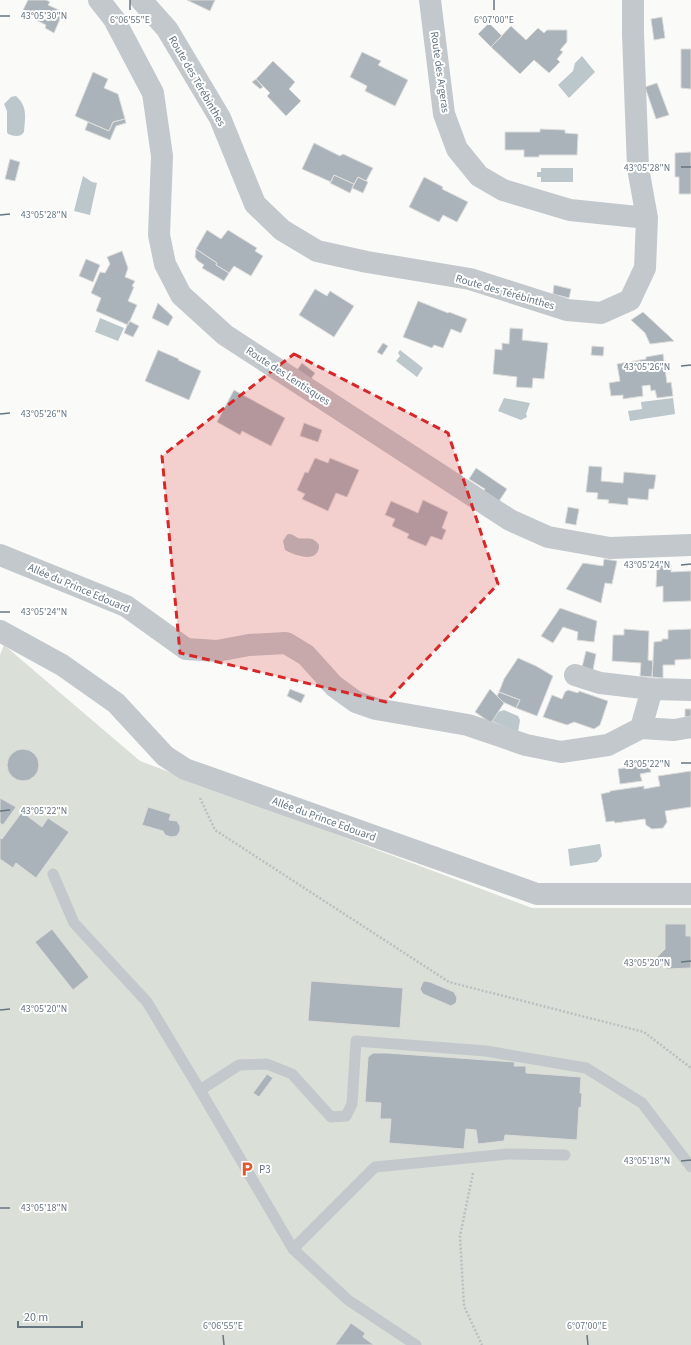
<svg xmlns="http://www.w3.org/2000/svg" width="691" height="1345" font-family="'Source Sans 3',sans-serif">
<rect width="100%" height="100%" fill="#fafaf8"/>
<path fill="#dadfd7" d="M4,645L140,761L532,908H691V1345H0V655Z"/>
<path fill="#bbc7cb" d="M582,56L595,72L569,98L558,85L573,71L575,63Z
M16,96C28,107 25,117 24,132C20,138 14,136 8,134L7,132V111L4,104L11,97Z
M541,168H573V182H541V177H537V172H541Z
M83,176L92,182L97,183L90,215L74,211Z
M100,318L124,328L118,341L95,332Z
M400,350L423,368L417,377L396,361L400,356L398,353Z
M504,398L530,403L526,414L527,417L521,420L498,411Z
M673,398L675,414L630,421L628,411L642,409L641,402Z
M288,534C293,534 294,536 298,538C307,540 312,535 319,545C319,564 296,556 285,550L283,541L286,536Z
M504,710L518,716L520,720L518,732L492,721L498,712Z
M600,844L602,856L597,862L570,866L568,849Z"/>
<path fill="#aab3b9" stroke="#dcdcda" d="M28,0H46L50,2L48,5L63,12L54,33L45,28L46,25L34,19L35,16L23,10Z
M187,0H215L210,11Z
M662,17L665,38L654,40L651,19Z
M489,23L502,36L491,47L478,34Z
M511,26L526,40L538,28L544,33L547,30H567V42L560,50L563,52L557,59L560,62L549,73L534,60L520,74L491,47Z
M681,49H691V89L681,88Z
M362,52L381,61L378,65L408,80L395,106L365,91L367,86L350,77Z
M273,61L295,82L289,89L301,101L286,116L267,96L270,93L256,79Z
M93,72L108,79L104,88L118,94L125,119L113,122L109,131L75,116Z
M256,79L263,87L260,89L252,82Z
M657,83L669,115L656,119L645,87Z
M125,119L126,123L116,126L110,140L85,130L88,122L109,131L113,122Z
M540,129L565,130V133L578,134L577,155H539V157H524V150H505V132H540Z
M314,143L340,156L343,154L373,168L366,181L358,177L354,184L334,175L331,182L302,169Z
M691,152V194H679V177H675V153Z
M10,159L20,162L15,181L5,179Z
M334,175L354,184L350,193L330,183Z
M358,177L368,182L363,193L352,188Z
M424,177L443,187L442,189L468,202L457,222L443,215L439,222L409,207Z
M207,230L221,239L228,230L257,248L255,251L263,256L251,276L234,266L229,273L216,265L217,263L196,249Z
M196,249L217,263L216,265L229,273L224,281L202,268L204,265L198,261L195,257Z
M122,251L128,268L125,277L135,281L132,286L134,287L128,301L137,305L128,325L96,311L101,298L91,293L100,272L105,273L110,264L107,257Z
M86,259L100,265L93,282L79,276Z
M554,285L571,289L569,298L553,294Z
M315,289L327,296L330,291L354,306L334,337L299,315Z
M418,301L448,313L449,312L467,319L461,333L451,329L443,348L434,345L432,348L403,337Z
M158,303L173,317L168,326L152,318Z
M643,312L670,337L674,341L650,344L645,333L631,320Z
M129,321L139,326L133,337L124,333Z
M510,328L523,329L522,340L548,343L544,379L533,378L532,388L516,387L517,377L493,374L495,349L502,350V343L509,344Z
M383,343L388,346L382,355L377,352Z
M592,346L604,347L603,356L591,355Z
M158,350L179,359L178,360L201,371L189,400L145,381Z
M663,354L667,383L671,382L673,396L657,398L655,390L651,391L650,385L642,386L643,396L623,399V395L611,396L609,383L620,381L617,364L646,359V357Z
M302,363L315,373L311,379L297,370Z
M234,390L285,418L271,446L242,431L240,435L217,422Z
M304,423L322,430L318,442L300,436Z
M315,458L328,463L330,458L359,470L347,497L336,493L328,511L302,499L305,494L297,490L305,472L308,473Z
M589,466L602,467L601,481L623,483L624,472L656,475L654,488V489H649L648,500L628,498V505L608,503L609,500L597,499L598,493L586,492Z
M476,468L507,489L499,501L483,492L485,489L469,479Z
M423,500L448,512L442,528L446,530L442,540L431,536L426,546L407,538L409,534L392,526L395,519L385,515L391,501L418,513Z
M568,507L579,509L576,525L565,523Z
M604,559L617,561L612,584L605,583L601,603L566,589L583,563L603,566Z
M657,564H671V572L691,571V601L663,602V586L656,587Z
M560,608L597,621L594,642L577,640L578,632L563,627L553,643L541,636Z
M624,629L649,631L648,660L653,661L652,677L640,676L641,663L612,661L613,635H624Z
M691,629V659L675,660V665H663V678L652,677L654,642L662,641V639H668V630Z
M586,651L596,654L593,670L582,667Z
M518,658L536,666L553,676L537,716L516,708L520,700L499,692L504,679Z
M290,689L305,695L301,703L287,696Z
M490,689L504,703L491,723L475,712Z
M568,690L578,693L579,691L608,701L600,725L594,729L574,722L567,725L543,717L552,695L562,699L565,692Z
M499,692L520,700L516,708L503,702L497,696Z
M685,709H691V716L685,717Z
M7 765a16 16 0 1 1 32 0a16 16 0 1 1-32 0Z
M649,764L651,772L640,774L642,781L620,784L618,769Z
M691,771V807L665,811L667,822L663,828L652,829L646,825L645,819L615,823L614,821L606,822L601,794L610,792V791L644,786V789L660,786L658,776Z
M0,798L16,807L3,825L0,823Z
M148,807L171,814L169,820L177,821L180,826V831L178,834L177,836L171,837L165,835L163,831L142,825Z
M22,812L42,827L48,818L69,832L36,878L16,863L13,868L0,859V838L2,839Z
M665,924H686V936H691V968L667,969L656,958L665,949Z
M52,929L89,977L73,990L35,942Z
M311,981L403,988L400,1028L308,1021Z
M425,981L430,982L454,992L457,998L456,1003L451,1006L423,994L420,989L423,982Z
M373,1053H387L515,1062L514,1066H526V1073L581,1077L580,1093H582L581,1108L579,1107L577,1140L505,1135L504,1141L478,1144L476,1130L466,1129L464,1149L389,1143L391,1119H380L381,1103L365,1102L368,1057Z
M267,1074L273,1078L259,1097L253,1093Z
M351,1323L365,1333L363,1337L374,1345H335Z"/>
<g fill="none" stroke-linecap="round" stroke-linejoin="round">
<path stroke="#bbbfc2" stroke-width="2.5" stroke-dasharray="2 2" stroke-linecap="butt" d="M200,798L215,830L449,982L644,1032L691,1068
M473,1173L460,1236L464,1306L482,1345"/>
<path stroke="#c3c8cc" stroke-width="11" d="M53,874L74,923L147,1002L200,1090
M293,1249L375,1167L508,1154L565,1155
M416,1345L348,1300L293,1249L200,1090L239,1065L267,1064L292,1074L331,1117L346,1116L352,1104L356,1041L486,1051L586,1068L642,1103L691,1167"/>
<path stroke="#c3c8cc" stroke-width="22" d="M99,0L114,19L153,93L162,156L159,235L165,264L181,295L225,335L510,520L548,537L610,548L691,545
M141,0L167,29L220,118L255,204L282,230L317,251L367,262L470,279L567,310L601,313L630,300L645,268L647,218L638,168L633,34V0
M430,0L444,114L457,149L479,176L503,190L570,210L647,218
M0,555L126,606L186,649L217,651L249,645L286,643L306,655L334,686L356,702L376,709L468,725L526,745L561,752L608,745L641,728L674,730L691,727
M0,631L62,665L116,703L165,756L185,769L537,894H691
M575,675L600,683L652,689L691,690
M641,728L652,689"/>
</g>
<path fill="#d62828" fill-opacity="0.2" stroke="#d62828" stroke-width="3" stroke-dasharray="8 5" stroke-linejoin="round" d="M294,354L448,433L498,584L386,702L180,653L162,456Z"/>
<path fill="none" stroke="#657683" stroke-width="1.5" d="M130,0V10M494,0V10M0,16H10M681,167H691M0,215L10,214M681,366L691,365M0,414L10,413M681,565L691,564M0,612H10M681,763H691M0,811L10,810M681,962L691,961M0,1010L10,1009M681,1161L691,1160M0,1208H10M223,1335L224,1345M587,1335L588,1345"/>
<defs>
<g id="parking-bare" transform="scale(1.2)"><path d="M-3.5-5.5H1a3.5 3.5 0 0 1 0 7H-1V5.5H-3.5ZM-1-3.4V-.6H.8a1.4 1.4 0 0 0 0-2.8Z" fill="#e4572e" stroke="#fff" stroke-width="2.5" paint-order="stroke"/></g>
</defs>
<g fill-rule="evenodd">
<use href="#parking-bare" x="247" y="1169"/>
</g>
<g text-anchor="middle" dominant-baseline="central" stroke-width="4" stroke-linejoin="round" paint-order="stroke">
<g font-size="11" fill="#657683" stroke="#fff">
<text transform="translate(440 72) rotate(82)">Route des Argeras</text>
<text transform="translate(197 81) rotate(60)">Route des Térébinthes</text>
<text transform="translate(505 292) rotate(16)">Route des Térébinthes</text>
<text transform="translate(288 376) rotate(33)">Route des Lentisques</text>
<text transform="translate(79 588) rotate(23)">Allée du Prince Edouard</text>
<text transform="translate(324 819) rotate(20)">Allée du Prince Edouard</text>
</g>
<g font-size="11" fill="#657683" stroke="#fff" text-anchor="start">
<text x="259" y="1169">P3</text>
</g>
</g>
<g font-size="10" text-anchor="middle" fill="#657683" stroke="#fff" stroke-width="4" stroke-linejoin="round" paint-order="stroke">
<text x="44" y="19">43°05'30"N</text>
<text x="130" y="23">6°06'55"E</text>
<text x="494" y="23">6°07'00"E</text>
<text x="647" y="171">43°05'28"N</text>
<text x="44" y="218">43°05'28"N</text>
<text x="647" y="370">43°05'26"N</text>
<text x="44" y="417">43°05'26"N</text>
<text x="647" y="568">43°05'24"N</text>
<text x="44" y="615">43°05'24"N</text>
<text x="647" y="767">43°05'22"N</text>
<text x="44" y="814">43°05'22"N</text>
<text x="647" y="966">43°05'20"N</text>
<text x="44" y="1012">43°05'20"N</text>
<text x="647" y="1164">43°05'18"N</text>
<text x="44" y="1211">43°05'18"N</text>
<text x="223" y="1329">6°06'55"E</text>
<text x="587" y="1329">6°07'00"E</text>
</g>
<path d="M18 1321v6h64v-6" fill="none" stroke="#657683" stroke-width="2"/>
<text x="24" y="1321" font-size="12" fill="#657683" stroke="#ffffff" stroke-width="3" paint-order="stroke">20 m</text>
</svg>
